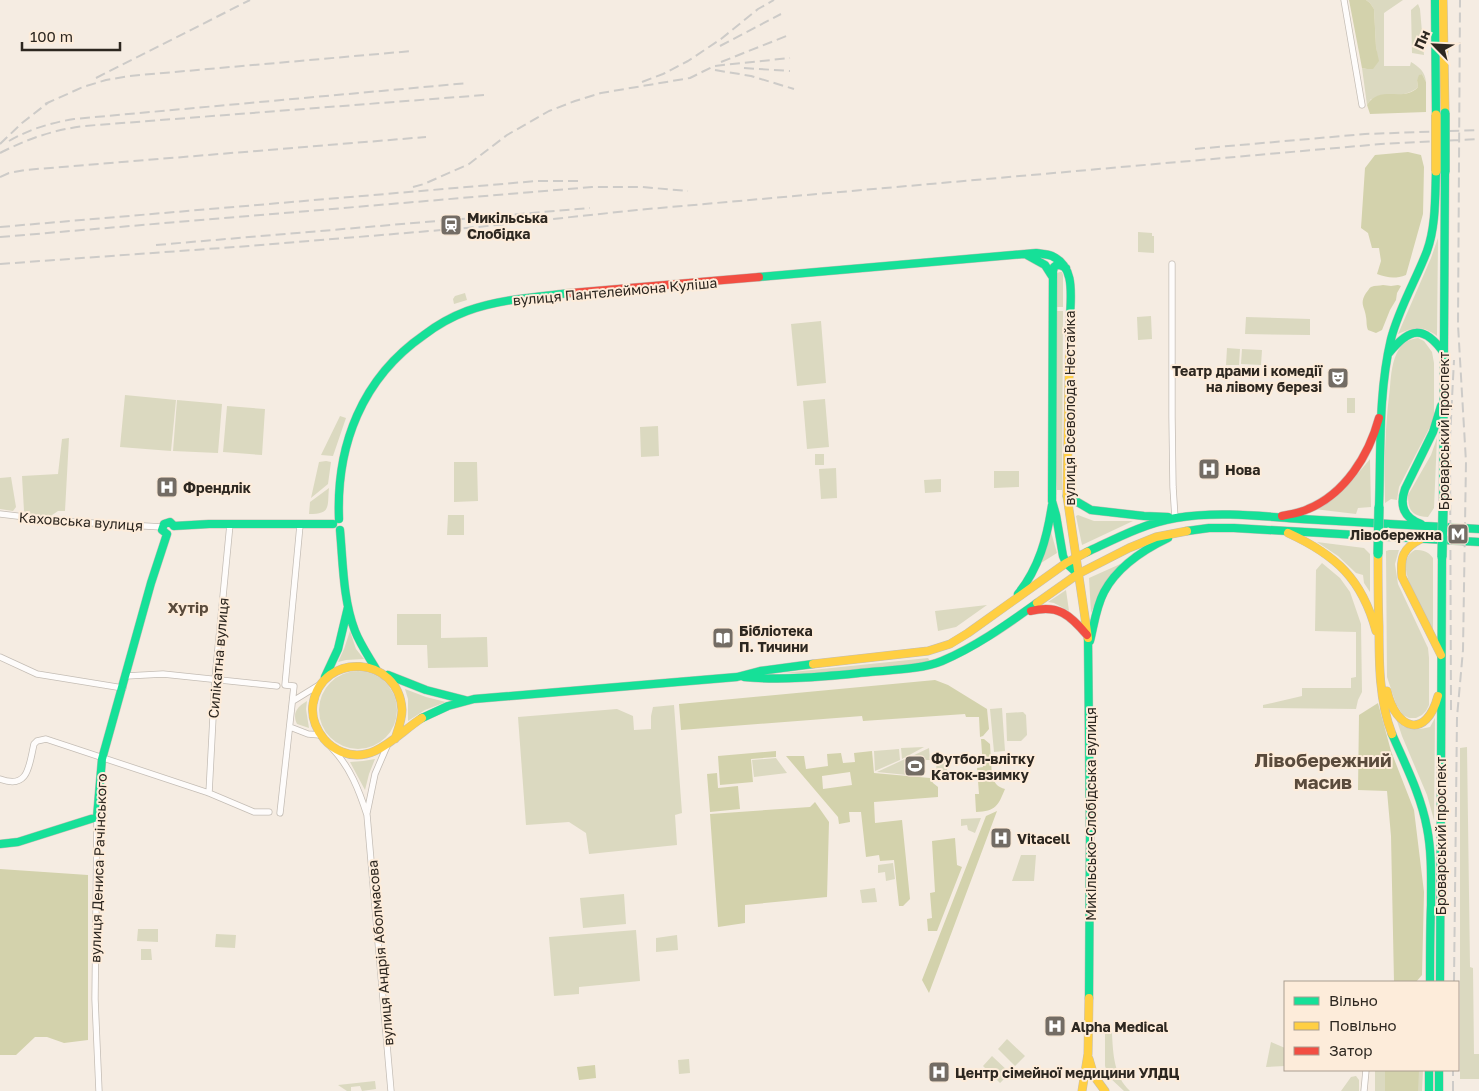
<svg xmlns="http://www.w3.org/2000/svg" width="1479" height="1091" font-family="'Golos Text',sans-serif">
<rect width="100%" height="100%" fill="#f5ece2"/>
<path fill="#dbd9c0" d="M1366,0H1403L1384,13V66H1410L1411,62C1419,67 1425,71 1426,82L1422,74L1420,75L1417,80L1418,87C1410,96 1384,97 1371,99L1367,105L1362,68L1367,69L1378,61L1376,47L1374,9L1370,3Z
M1418,4L1420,9L1424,55L1412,53L1411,10Z
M1138,232L1152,233V236H1154V253L1138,252Z
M1438,238L1437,336C1422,325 1414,327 1398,334L1431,258Z
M1060,272H1062L1063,275V307H1057V273Z
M465,293L467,300L454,304L453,299L455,296Z
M1057,311H1063L1062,490H1057L1056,475Z
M1151,316L1152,339L1138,340L1137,317Z
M1246,317L1310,319V335L1245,334Z
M821,321L826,383L797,386L791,324Z
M1418,338L1424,341L1432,352L1434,363V415L1433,421L1399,487L1397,500L1391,499L1385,503C1384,464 1385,426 1390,387C1391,375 1392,360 1399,349C1404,342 1410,339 1418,338Z
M1227,348L1240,349L1239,365H1226Z
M1242,349L1262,350L1261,365L1241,364Z
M125,395L176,400L171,451L120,447Z
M1347,398H1355V413H1347Z
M825,399L829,447L807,449L803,401Z
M177,400L222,404L218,453L173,451Z
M227,406L265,409L262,455L223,452Z
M340,416L346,418L333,456L321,455Z
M658,426L659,456L641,457L640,427Z
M69,438L65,511H58L49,517L28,514L24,511L22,476L58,474L62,439Z
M1437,438L1434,508L1428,517C1412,516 1408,511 1408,495L1431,455Z
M815,454H824V465H815Z
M1370,459L1371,507L1358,508L1356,514L1314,509L1349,484Z
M326,461L331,462L328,484L311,498L319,462Z
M454,462H477L478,501L454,502Z
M836,468L837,498L821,499L819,469Z
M994,471H1019V487L994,488Z
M11,477L16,507L13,511L0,509V478Z
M941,479V492L925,493L924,480Z
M329,488C327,506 332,514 309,514L310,502Z
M448,515H464V535H447Z
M1078,515L1094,521H1133L1082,545L1076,516Z
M1051,532L1057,553L1041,563Z
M1317,542L1364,548L1370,554V592L1364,583L1363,575L1356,573L1338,556Z
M1389,550H1399L1395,564L1398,584L1428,648L1429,658V705L1426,711L1422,715L1416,718H1409L1403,715L1396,704L1387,677L1386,551Z
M1415,550C1423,550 1428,551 1433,558V634L1408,579C1405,567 1403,557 1415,550Z
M1127,561L1101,591L1091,613L1089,578Z
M1322,563L1340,578L1350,592L1361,624L1362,692L1358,700L1356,709L1263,708V705L1302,696V688H1351V678L1356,677V632L1315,631L1316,570Z
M1066,590L1069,611L1054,603L1048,602Z
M987,605L956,627L938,631L935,611Z
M397,614H441V638L487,637L488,667L428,668L427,645H397Z
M350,631L356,649L364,659L346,660L338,662L344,649Z
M928,658L930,661C882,672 832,673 783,673Z
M319 710a39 39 0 1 1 78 0a39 39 0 1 1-78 0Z
M405,689L426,697L446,702L425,710L408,721V699Z
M307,701L306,709L309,728L297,724C292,713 297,707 307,701Z
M674,705L682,813L675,815L677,845L589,854L586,833L569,822L526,825L518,717L617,709L633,716L634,730L651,729V716L653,707Z
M1002,708L1005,751L994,752L990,709Z
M1023,712L1026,715L1027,735L1021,741H1007L1006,713Z
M1435,718L1434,820L1427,795L1402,736L1397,721C1406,731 1418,730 1430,727Z
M924,747L902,759L901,748Z
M1467,747L1470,967L1473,968L1474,1054H1479V1079H1460V748Z
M929,748L930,760H923L924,774L907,775L906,759L915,758H908Z
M899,749L900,760L875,771L874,751Z
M776,758L787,773L754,777L752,760Z
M375,759L369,774L365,790L350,762L363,761Z
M905,759L907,775L877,772Z
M946,760L948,779H937L936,761Z
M981,818L975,833L968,830L967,825L961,826V819Z
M1021,855H1036L1034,881H1012Z
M893,863L895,879L886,881L885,872L878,873V865Z
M875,888L877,902L862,903L860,890Z
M624,894L626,924L583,928L580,898Z
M138,929H158V942L137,941Z
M636,930L640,981L579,987V994L554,996L549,937Z
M216,934L236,935L235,948L215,947Z
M677,935L678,950L656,952V938Z
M141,949H151L152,960H141Z
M1108,1030L1112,1033C1113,1054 1114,1076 1130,1091H1124L1109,1077L1105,1066V1031Z
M1007,1039L1025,1056L1015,1066L998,1049Z
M1271,1042L1285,1048V1066L1266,1067Z
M992,1056L1010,1073L1000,1083L983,1066Z
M689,1059L690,1073L679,1074L678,1060Z
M1375,1070H1423L1422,1091H1375Z
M1356,1076L1359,1080V1091H1341L1351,1077Z
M375,1081L376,1089L362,1091L360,1086L351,1087V1091H347L338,1085Z"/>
<path fill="#d3d2ac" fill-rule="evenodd" d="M1349,0H1366L1370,3L1374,9L1376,47L1379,61L1373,69H1367L1362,68Z
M1422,74L1426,82V112L1370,114L1367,105C1380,84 1404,103 1418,87L1417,80L1419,75Z
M1408,152L1421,155L1424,167L1423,214L1406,275C1395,279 1388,278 1377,274L1381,261L1379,248H1372L1368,233L1361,228L1365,168L1375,155Z
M1383,285L1391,286L1398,285L1401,286L1397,293L1396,300L1390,310L1382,330L1376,333L1368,330C1366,325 1367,322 1366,317C1365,307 1359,304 1366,293C1368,291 1369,288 1371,287C1375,285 1379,286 1383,285Z
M935,680L948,685L987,709L989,729L983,736L980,737L979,717H966L965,714L863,721L862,716L681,730L679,704Z
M1378,703L1391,751L1414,810L1424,892L1422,975L1416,982H1394L1391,836L1387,791L1358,790L1359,715Z
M981,739H984L990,744L992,777C995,784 998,787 1005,789C998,806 996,811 976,812L975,794H979L977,768L983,767Z
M776,751V757L751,759L753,782L720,785L718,756Z
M872,751L874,773L930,778L933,783L938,787V797L874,802L875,823L902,820L910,899L903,906H899L894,860L880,861L879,855L866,857L861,812H849L850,822L839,824L838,817L786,756H804L806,769L828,766L827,754L841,753L843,763L855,762L854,753ZM850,772L852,785L823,789L822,776Z
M717,773L718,788L738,786L740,809L710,812L707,774Z
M815,802L829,822L827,897L745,905V923L718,927L710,814L810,807Z
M997,811L929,993L922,980L986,816Z
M955,838L957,865L962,867L937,931H928L927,919L932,918L930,893L935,892L932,841Z
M0,869L88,875V1040L64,1043L47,1037H35L16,1055H0Z
M595,1065L596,1078L579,1080L577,1067Z
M1385,1070H1419L1418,1091H1385Z"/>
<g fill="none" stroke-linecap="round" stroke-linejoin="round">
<g stroke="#c4bdb5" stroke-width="7">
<path id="street" d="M1344,0L1362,105
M1172,264V417L1173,487L1175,518
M0,514L59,521L162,527
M0,657L37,674L123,688
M126,676L163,674L277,686
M293,701L319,685
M290,727L308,734L320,735
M332,748C350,767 359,790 367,815L391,1091
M0,779C29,790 29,765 34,744L37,741L46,739L209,793L254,812H269
M209,793L215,679L230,524
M280,813L294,686L285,685L300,525
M367,813L375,774L387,746
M97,817L95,999L99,1091
M1364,1091L1366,1070"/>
</g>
<g stroke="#c4bdb5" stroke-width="9">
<path id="fast" d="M1435,0L1436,115
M1027,255L1045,265L1052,276
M1066,268L1058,264L1054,267L1053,271L1052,501L1056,515L1063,556L1066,563L1078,574
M759,277L1036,253C1041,254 1047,254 1052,256C1077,267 1070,299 1070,321
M1389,353C1410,327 1424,325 1444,353
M1067,496L1091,510L1144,516L1168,517
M1379,507C1381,451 1378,394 1391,339C1399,308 1416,280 1427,251C1436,226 1435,197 1436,171
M1443,510L1445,172
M339,519C336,445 362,378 424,335C437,325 451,317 467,311C500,299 536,297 571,293
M1421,524C1404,518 1399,506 1405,489L1433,432L1441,406
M174,526L209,524H333
M340,530C343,563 343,600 355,631C360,644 369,657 376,669
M1187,531L1209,528H1234L1479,542
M167,534L162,530L164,524L170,522L174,526
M1087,552C1115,539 1145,523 1176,518C1216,511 1260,516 1301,519C1360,522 1420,526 1479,529
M1018,594C1039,568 1047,538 1052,505
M1088,638L1090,833L1089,998
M1090,641C1094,625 1096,607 1104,592C1117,567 1143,550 1168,538
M388,675L426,690L465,700
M325,677L338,649L348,607
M744,677C786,681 828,676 870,672C891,670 923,669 942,661C977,646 1006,625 1037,603
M422,718L448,706L474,699L737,677L760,671L813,664
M1392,734C1405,764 1421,795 1427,828C1432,853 1431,879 1431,905C1430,931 1430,956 1430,982
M0,844L18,842L97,817L102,759L151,583L167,534
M1440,982L1442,557
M1429,1070V1091
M1439,1070V1091"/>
</g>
<g stroke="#c4bdb5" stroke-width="9">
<path id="slow" d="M1443,0L1445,113
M1070,321L1067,496L1088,638
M1288,533C1336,555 1362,579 1376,631
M1421,539C1403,548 1400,557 1402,577L1441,655
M1378,554C1378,578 1378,603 1379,627C1379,662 1379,701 1392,734
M1037,603L1078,574L1129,548L1156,537L1187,531
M813,664L928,651L950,644L968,633L1066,563L1087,552
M1387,691C1396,730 1426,740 1438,696
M395,739C398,730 402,720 402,710C399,655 322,651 313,704C311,717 316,729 324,739C329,745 335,749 342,752C374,765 398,733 422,718
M1089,1059L1094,1076L1105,1091
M1082,1091L1088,1054L1089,998"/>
</g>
<g stroke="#c4bdb5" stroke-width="9">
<path id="jam" d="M571,293L759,277
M1282,516C1291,514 1300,513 1308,509C1345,494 1369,455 1379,418
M1031,611C1058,604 1070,615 1087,635"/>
</g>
<use href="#street" stroke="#fefcfb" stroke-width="5.5"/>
<use href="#fast" stroke="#16e098" stroke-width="8"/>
<use href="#slow" stroke="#ffcf43" stroke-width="8"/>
<use href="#jam" stroke="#f24e42" stroke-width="8"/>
<path stroke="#cdcbc8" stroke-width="2" stroke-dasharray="10 5" stroke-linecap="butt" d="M720,46L781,14
M721,62L789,35
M744,68L790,71
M715,70L751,76L794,89
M96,78L250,0
M642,82L663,74L688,61L721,39L758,9L774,0
M45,104L83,87L106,80L129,76L412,51
M9,141C30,129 50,123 74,119L468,83
M0,144L22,123L49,102
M1195,149L1365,134L1479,130
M0,153C27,139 53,130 84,126L484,95
M0,177L9,173L25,170L426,137
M413,187L424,184L469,164L507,135L549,111L575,101L601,93L690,78L714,66L790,58
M0,227L537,181H580
M0,237L592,187H642L688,191
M156,245L590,208
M0,264L249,246L478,227L637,210L1381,144L1479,139
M1451,710L1450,438L1454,360
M1454,982L1457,717L1463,650L1466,462L1458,325L1460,0
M1453,1091V1070"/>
<g stroke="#c4bdb5" stroke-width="10" stroke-linecap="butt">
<path id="fast-bridge" d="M1445,113V172
M1378,554L1379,507
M1442,557L1443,510"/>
</g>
<g stroke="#c4bdb5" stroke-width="10" stroke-linecap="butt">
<path id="slow-bridge" d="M1436,115V171"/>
</g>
<use href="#fast-bridge" stroke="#16e098" stroke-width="9"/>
<use href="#slow-bridge" stroke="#ffcf43" stroke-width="9"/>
</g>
<defs>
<g id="station-square" transform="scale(1.125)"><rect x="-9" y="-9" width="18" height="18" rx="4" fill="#736c64" stroke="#fdecda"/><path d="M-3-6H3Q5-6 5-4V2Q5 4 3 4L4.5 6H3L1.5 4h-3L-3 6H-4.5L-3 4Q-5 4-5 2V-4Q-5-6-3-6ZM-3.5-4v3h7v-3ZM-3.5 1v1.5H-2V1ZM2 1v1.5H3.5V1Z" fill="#fff"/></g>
<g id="theatre-square" transform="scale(1.125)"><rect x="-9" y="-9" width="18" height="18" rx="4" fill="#736c64" stroke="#fdecda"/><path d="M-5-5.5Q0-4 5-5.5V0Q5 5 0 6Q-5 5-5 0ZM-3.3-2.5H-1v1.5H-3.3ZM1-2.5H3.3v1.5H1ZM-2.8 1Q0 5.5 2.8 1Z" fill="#fff"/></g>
<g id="hospital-square" transform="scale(1.125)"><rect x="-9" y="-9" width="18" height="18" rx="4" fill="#736c64" stroke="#fdecda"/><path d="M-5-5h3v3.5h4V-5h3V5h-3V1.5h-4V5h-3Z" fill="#fff"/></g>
<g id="metro-square" transform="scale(1.125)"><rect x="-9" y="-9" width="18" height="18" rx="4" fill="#736c64" stroke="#fdecda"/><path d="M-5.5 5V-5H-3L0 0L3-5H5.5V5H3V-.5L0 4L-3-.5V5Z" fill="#fff"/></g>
<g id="library-square" transform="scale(1.125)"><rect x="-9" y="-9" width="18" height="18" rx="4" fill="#736c64" stroke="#fdecda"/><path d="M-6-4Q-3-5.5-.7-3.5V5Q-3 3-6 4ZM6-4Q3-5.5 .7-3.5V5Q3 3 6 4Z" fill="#fff"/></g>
<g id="stadium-square" transform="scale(1.125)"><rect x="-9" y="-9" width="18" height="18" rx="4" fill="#736c64" stroke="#fdecda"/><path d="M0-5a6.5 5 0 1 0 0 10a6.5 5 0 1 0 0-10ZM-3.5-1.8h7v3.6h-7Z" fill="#fff"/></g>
</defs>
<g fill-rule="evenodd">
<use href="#station-square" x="451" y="225"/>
<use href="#theatre-square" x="1338" y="378"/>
<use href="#hospital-square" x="1209" y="469"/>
<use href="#hospital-square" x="167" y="487"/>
<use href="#metro-square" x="1458" y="534"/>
<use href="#library-square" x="723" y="638"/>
<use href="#stadium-square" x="915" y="766"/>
<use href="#hospital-square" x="1001" y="838"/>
<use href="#hospital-square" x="1055" y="1026"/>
<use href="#hospital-square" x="939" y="1072"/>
</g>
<g text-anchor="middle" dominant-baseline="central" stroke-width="4" stroke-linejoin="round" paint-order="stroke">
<g font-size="14" font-weight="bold" fill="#2d2720" stroke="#fdecda" text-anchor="start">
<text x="467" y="217">Микільська<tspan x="467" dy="16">Слобідка</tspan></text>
<text x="1322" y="370" text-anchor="end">Театр драми і комедії<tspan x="1322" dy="16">на лівому березі</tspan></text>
<text x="1225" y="469">Нова</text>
<text x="183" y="487">Френдлік</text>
<text x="1442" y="534" text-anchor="end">Лівобережна</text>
<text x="739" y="630">Бібліотека<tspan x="739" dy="16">П. Тичини</tspan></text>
<text x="931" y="758">Футбол-влітку<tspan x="931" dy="16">Каток-взимку</tspan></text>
<text x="1017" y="838">Vitacell</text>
<text x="1071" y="1026">Alpha Medical</text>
<text x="955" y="1072">Центр сімейної медицини УЛДЦ</text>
</g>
<g font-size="14" fill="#2d2720" stroke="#fdecda">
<text transform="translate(615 291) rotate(-5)">вулиця Пантелеймона Куліша</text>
<text transform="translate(1069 408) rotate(-90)">вулиця Всеволода Нестайка</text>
<text transform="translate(1443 431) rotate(-90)">Броварський проспект</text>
<text transform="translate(81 521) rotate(4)">Каховська вулиця</text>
<text transform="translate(218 658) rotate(-85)">Силікатна вулиця</text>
<text transform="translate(1090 814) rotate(-90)">Микільсько-Слобідська вулиця</text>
<text transform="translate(1440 836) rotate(-90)">Броварський проспект</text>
<text transform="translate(98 868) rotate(-88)">вулиця Дениса Рачінського</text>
<text transform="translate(380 953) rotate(-95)">вулиця Андрія Аболмасова</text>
</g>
<g font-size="15" font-weight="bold" fill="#5a4b3c" stroke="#fdecda">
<text x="188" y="607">Хутір</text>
</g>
<g font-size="19" font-weight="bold" fill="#5a4b3c" stroke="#fdecda">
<text x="1323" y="759">Лівобережний<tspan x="1323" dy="22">масив</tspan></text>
</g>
</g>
<rect x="1284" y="981" width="175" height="90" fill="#fdecda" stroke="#aa9d90"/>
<rect x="1294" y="997" width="25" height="8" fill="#16e098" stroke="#aa9d90"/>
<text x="1329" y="1006" font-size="15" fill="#2d2720">Вільно</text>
<rect x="1294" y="1022" width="25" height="8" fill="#ffcf43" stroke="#aa9d90"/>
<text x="1329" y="1031" font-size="15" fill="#2d2720">Повільно</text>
<rect x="1294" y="1047" width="25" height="8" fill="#f24e42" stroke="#aa9d90"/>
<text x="1329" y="1056" font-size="15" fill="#2d2720">Затор</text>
<g transform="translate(1434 45) rotate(294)" stroke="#fdecda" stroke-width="4" paint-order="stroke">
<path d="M0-4L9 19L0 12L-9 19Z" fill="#2d2720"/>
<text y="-8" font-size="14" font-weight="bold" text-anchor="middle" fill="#2d2720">Пн</text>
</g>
<path d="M22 42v8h98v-8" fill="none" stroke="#2d2720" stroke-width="2.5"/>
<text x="30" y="42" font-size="15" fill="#2d2720" stroke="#fdecda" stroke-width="4" paint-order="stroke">100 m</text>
</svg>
